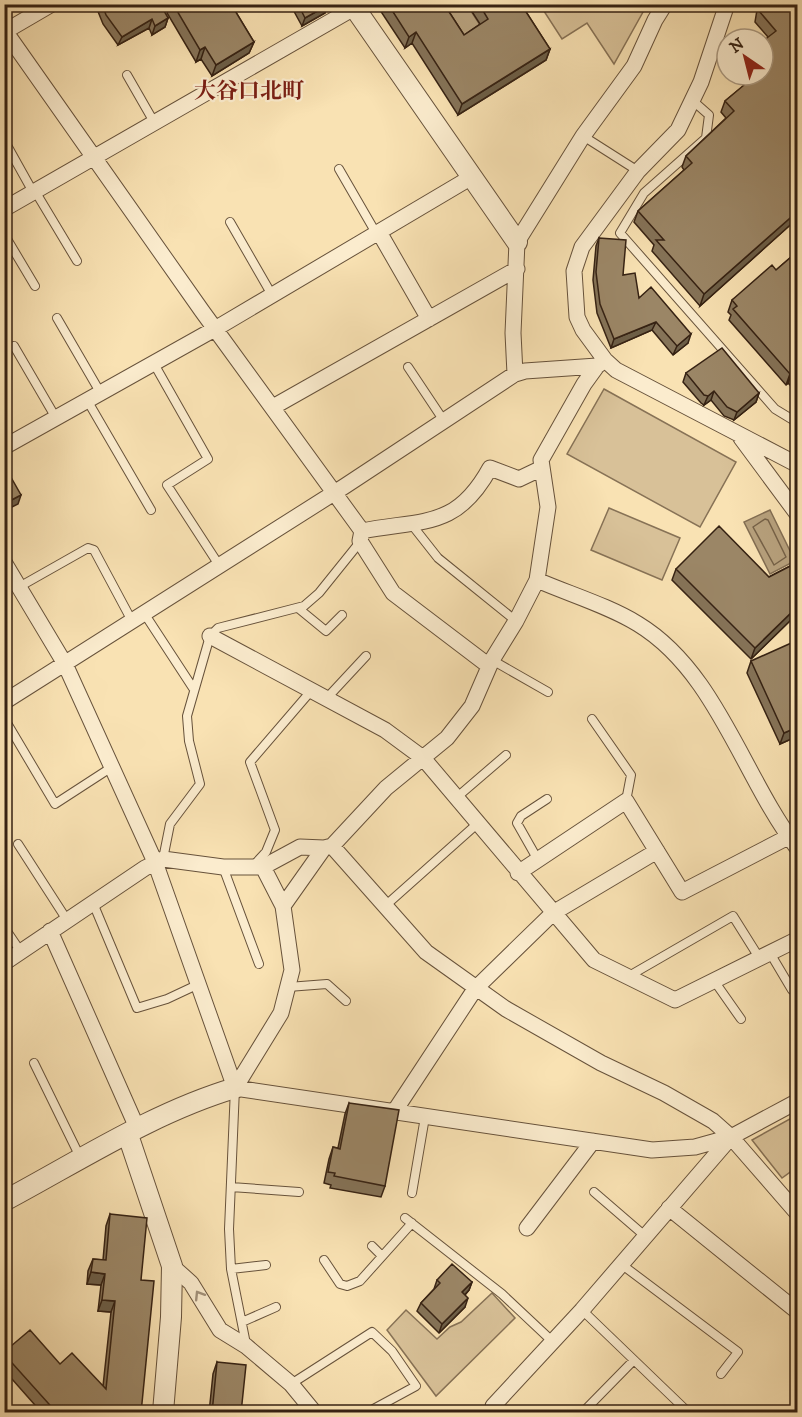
<svg xmlns="http://www.w3.org/2000/svg" width="802" height="1417" font-family="'IM FELL DW Pica','Noto Serif JP',serif">
<rect width="100%" height="100%" fill="#f9e2b3"/>
<filter id="stains"><feTurbulence type="fractalNoise" baseFrequency=".00333" numOctaves="4"/><feColorMatrix values="0 0 0 0 .2 0 0 0 0 .09 0 0 0 0 .02 0 0 0 .5 -.17"/></filter>
<radialGradient id="worn" r=".72"><stop offset=".6" stop-color="#630" stop-opacity="0"/><stop offset="1" stop-color="#630" stop-opacity=".3"/></radialGradient>
<path fill="#d8c198" stroke="#877256" stroke-width="1.5" d="M540,5H639L643,12L614,64L587,23L562,39Z
M604,389L736,462L700,527L567,454Z
M609,508L680,538L662,580L591,550Z
M797,1115V1167L782,1178L752,1140Z
M492,1293L515,1318L436,1396L387,1330L406,1310L437,1339L450,1327L461,1322Z"/>
<path fill="#b7a17d" stroke="#836e53" stroke-width="1.5" d="M432,5H467L484,31L460,47Z
M770,510L795,561L770,574L744,522Z"/>
<g fill="none" stroke-linecap="round" stroke-linejoin="round">
<path stroke="#766248" stroke-width="1.5" d="M765,519L768,520L786,557L774,565L753,527Z"/>
<g stroke="#67523b" stroke-width="10">
<path id="service" d="M127,75L154,122
M692,100L709,115L706,138L644,193L620,233L775,409L798,423
M583,136L638,171
M4,140L33,192
M339,169L376,233
M35,191L77,261
M230,222L272,295
M4,234L35,286
M57,318L100,392
M14,346L56,418
M153,362L208,459L167,485L219,565
M408,367L444,421
M87,400L151,510
M412,525L438,558L516,621
M19,587L88,548L94,550L132,621
M298,608L326,631L342,615
M144,613L193,688
M492,660L548,692
M326,699L366,656
M4,718L55,804L112,767
M592,719L631,775L626,801
M456,798L506,755
M18,844L67,920
M163,859L170,824L200,784L189,741L187,716L210,636L218,628L304,606L319,593L360,542
M538,860L517,823L521,816L547,799
M253,866L266,852L275,830L250,762L311,691
M223,867L259,964
M93,903L137,1008L167,999L199,984
M385,906L477,824
M4,927L21,952
M770,953L792,990
M629,976L733,916L760,959
M715,982L741,1019
M288,987L327,984L346,1001
M34,1063L81,1159
M235,1088L229,1229L231,1269L246,1344
M231,1187L299,1192
M594,1192L645,1236
M412,1193L425,1117
M405,1218L502,1294L552,1341
M372,1246L382,1256
M324,1260L340,1284L347,1286L360,1281L412,1223
M621,1264L738,1352L721,1374
M231,1269L266,1265
M582,1310L688,1412
M242,1322L276,1307
M291,1384L372,1332L392,1351L416,1386L368,1412
M583,1412L634,1360"/>
</g>
<g stroke="#67523b" stroke-width="17">
<path id="minor" d="M5,31L202,311L362,531L360,541L393,593L489,666
M4,32L52,4
M4,209L354,8
M379,232L429,319
M605,360L583,330L577,317L574,271L582,247L638,171L678,130L701,82L727,4
M515,374L513,333L517,242L583,136L634,66L655,20L665,4
M273,407L517,269
M741,438L798,515
M4,447L220,326L470,178
M362,531C422,519 456,530 490,468L519,479L542,468
M4,562L65,664L155,862L235,1088
M537,580C569,594 609,606 638,624C717,672 743,778 798,849
M210,636L385,730L423,758L594,960L675,1000L798,939
M4,702L345,486L515,374L525,371L597,366L605,360L616,370L798,465
M332,846L426,952L506,1009L601,1063L664,1093L713,1121L731,1137L798,1214
M263,867L283,906
M518,873L626,801L682,892L788,837
M50,931L138,1130
M4,963L145,868L163,859L223,867H263L300,847L324,848
M235,1088L281,1013L292,970L283,906L324,848L332,846L386,788L447,738L472,706L492,660L516,621L537,580L548,507L541,460L584,384L597,366
M235,1088L652,1150L695,1147L731,1137L798,1101
M394,1112L475,989L553,913L657,851
M669,1208L798,1312
M527,1228L593,1141
M172,1266L191,1283L220,1330L246,1346L291,1384L314,1412
M499,1412L493,1406L582,1310L731,1137"/>
</g>
<g stroke="#67523b" stroke-width="22">
<path id="tertiary" d="M352,4L517,242
M128,1135L172,1266L171,1317L163,1412
M4,1201C79,1161 154,1112 235,1088"/>
</g>
<use href="#service" stroke="#fbecce" stroke-width="8"/>
<use href="#minor" stroke="#fbecce" stroke-width="15"/>
<use href="#tertiary" stroke="#fbecce" stroke-width="20"/>
</g>
<path fill="#857358" stroke="#362213" stroke-width="1.5" d="M95,4H160L168,18L165,27L152,35L149,28L118,45L103,24Z
M170,4H231L254,42L249,53L212,76L201,59L196,62L167,13Z
M290,4H328L325,13L302,26Z
M376,4H444L464,35L480,24L467,4H521L550,49L546,60L458,115L412,43L405,48Z
M758,4H798V218L700,306L652,251L654,245L634,222L638,211L684,170L682,167L686,156L726,118L721,112L725,101L753,78L751,75H763L768,37L755,22Z
M599,238L639,298L688,343L673,355L652,330L611,348L597,313L593,280L596,246Z
M798,251V382L792,387L788,383L786,385L729,320L731,315L728,312L732,300L776,270Z
M686,373L759,393L756,402L734,420L724,416L711,400L704,405L701,403L683,382Z
M798,562V615L797,614L751,659L672,580L676,569L769,577Z
M751,661L798,736L780,744L747,673Z
M349,1103L385,1186L381,1197L330,1188L331,1185L324,1183L329,1159L333,1147L338,1148L345,1114Z
M110,1214L141,1280V1413H42L4,1370V1352L60,1364L103,1386L111,1312L98,1311L101,1285L87,1284L88,1271L93,1259L103,1260L106,1226Z
M437,1280L472,1282L469,1290L465,1295V1307L439,1333L417,1311L421,1303L434,1289Z
M217,1362L241,1413H209L213,1374Z"/>
<path fill="#6c5e47" stroke="#362213" stroke-width="1.5" d="M328,5L325,13L302,26L305,18Z
M168,18L165,27L152,35L155,26Z
M152,19L149,28L118,45L122,37Z
M416,32L412,43L405,48L409,37Z
M254,42L249,53L212,76L216,65Z
M205,47L201,59L196,62L200,50Z
M550,49L546,60L458,115L462,104Z
M798,211V218L700,306L704,294Z
M656,322L652,330L611,348L614,339Z
M691,334L688,343L673,355L677,346Z
M792,372L788,383L786,385L790,374Z
M798,374V382L792,387L796,376Z
M714,391L711,400L704,405L708,396Z
M759,393L756,402L734,420L737,412Z
M21,495L18,504L4,511V504Z
M798,606L797,614L751,659L755,648Z
M798,727V736L780,744L784,733Z
M91,1272L105,1274L101,1285L87,1284Z
M472,1282L469,1290L459,1301L462,1292Z
M468,1298L465,1307L439,1333L442,1324Z
M102,1300L115,1301L111,1312L98,1311Z"/>
<path fill="#9b8666" stroke="#362213" stroke-width="1.5" d="M102,4H160L168,18L155,26L152,19L122,37L106,15Z
M173,4H231L254,42L216,65L205,47L200,50Z
M298,4H328V5L305,18Z
M388,4H444L464,35L488,19L479,4H521L550,49L462,104L416,32L409,37Z
M760,4H798V211L704,294L656,240H664L638,211L692,163L686,156L734,111L725,101L756,75H763V41L776,31L759,11Z
M599,238L626,240L623,275L635,273L639,298L651,287L691,334L677,346L656,322L614,339L600,304L596,272Z
M798,251V374L796,376L792,372L790,374L733,309L737,306L732,300L772,265L776,270Z
M722,348L759,393L737,412L727,407L714,391L708,396L704,395L686,373Z
M4,465L21,495L4,504Z
M719,526L769,577L798,562V606L755,648L676,569Z
M798,640V727L784,733L751,661Z
M349,1103L399,1110L385,1186L334,1176L335,1173L328,1172L333,1147L340,1149Z
M110,1214L147,1218L141,1280L154,1281L141,1413H57L4,1354V1352L30,1330L60,1364L72,1353L106,1389L115,1301L102,1300L105,1274L91,1272L93,1259L106,1260Z
M452,1264L472,1282L462,1292L468,1298L442,1324L421,1303L440,1283L437,1280Z
M217,1362L246,1365L241,1413H212Z"/>
<defs><path id="oneway-chevron" d="M-2-3.5L2.5 0L-2 3.5" fill="none" stroke-width="1.6" stroke-linecap="round" stroke-linejoin="round" transform="scale(1.5)"/></defs>
<use stroke="#a2917a" href="#oneway-chevron" transform="translate(199 1295) rotate(-122)"/>
<g text-anchor="middle" dominant-baseline="central" stroke-width="4.5" stroke-linejoin="round" paint-order="stroke">
<g font-size="22" font-weight="bold" fill="#7a1f14" stroke="#fbecce">
<text x="249" y="91">大谷口北町</text>
</g>
</g>
<rect width="802" height="1417" fill="none" stroke="#f9e2b3" stroke-width="24"/>
<rect x="6" y="6" width="790" height="1405" fill="none" stroke="#362213" stroke-width="3"/>
<rect x="12" y="12" width="778" height="1393" fill="none" stroke="#362213" stroke-width="1.5"/>
<g transform="translate(745 57) rotate(325)"><circle r="28" fill="#fbecce" stroke="#ac9b83" stroke-width="1.5"/>
<path d="M0-4.5L10 22L0 15L-10 22Z" fill="#8f2418"/>
<text y="-9" font-size="16" font-weight="bold" text-anchor="middle" fill="#362213">N</text>
</g>
<rect width="100%" height="100%" filter="url(#stains)"/>
<rect width="100%" height="100%" fill="url(#worn)"/>
</svg>
